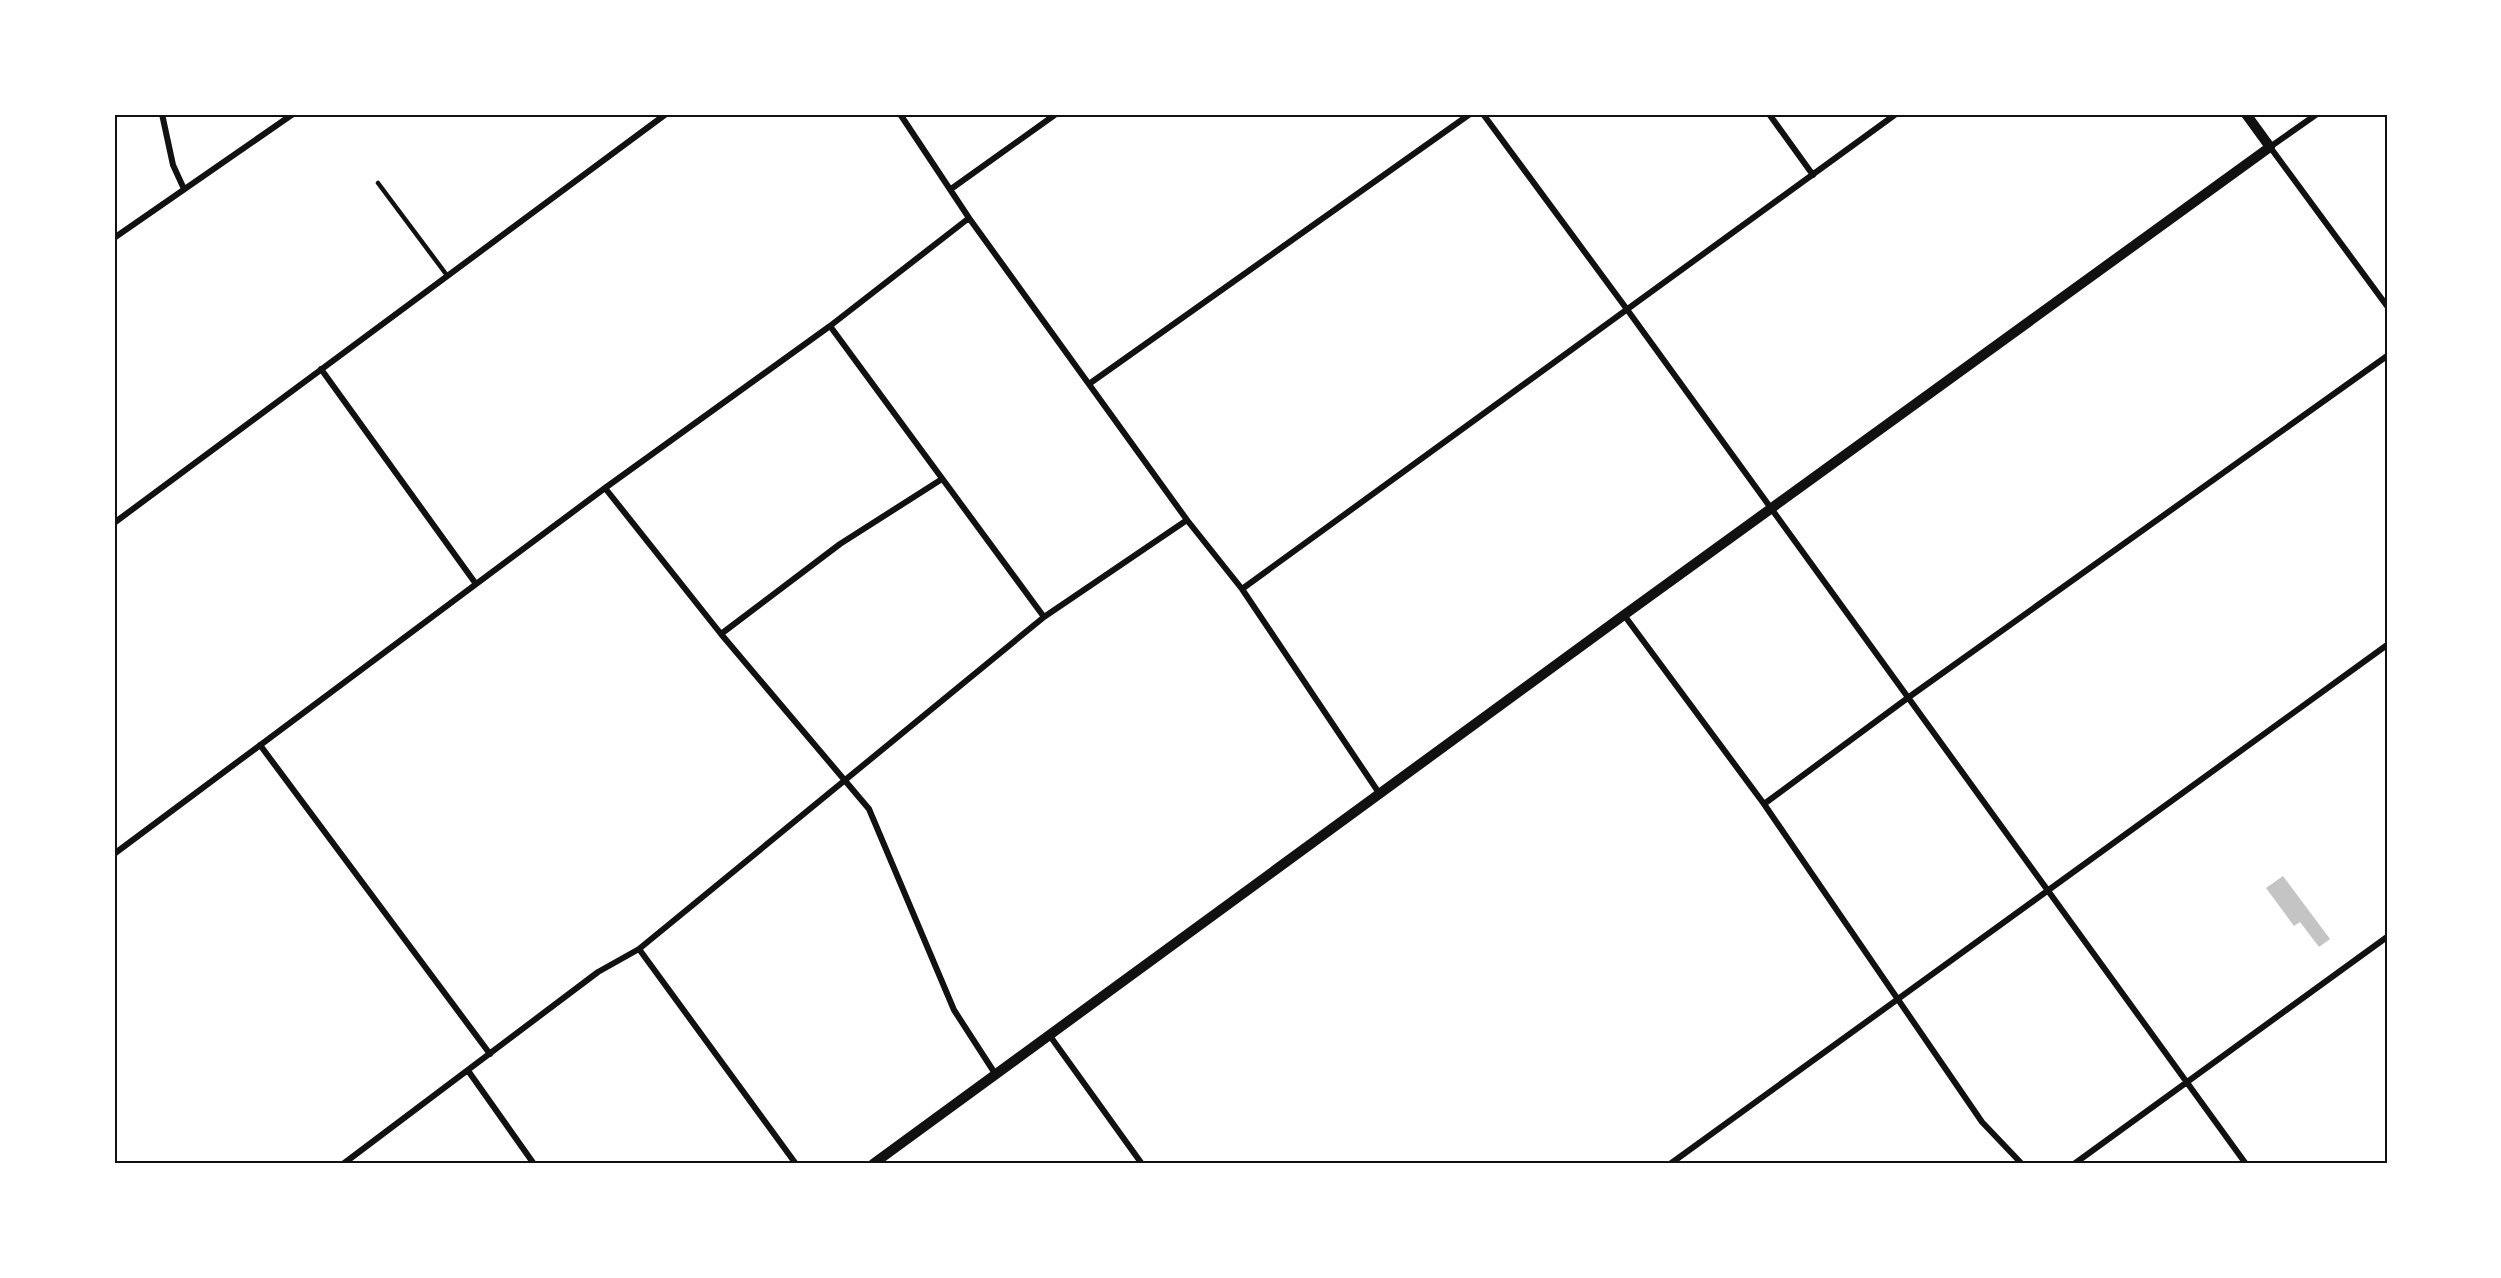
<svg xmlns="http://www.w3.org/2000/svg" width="2501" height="1278" font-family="Quicksand,sans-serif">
<rect width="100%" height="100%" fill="#fff"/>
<path fill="#c4c4c4" d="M2283,876L2330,939L2319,947L2300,922L2294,926L2266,888Z"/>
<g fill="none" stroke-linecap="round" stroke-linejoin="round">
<path stroke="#111" stroke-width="4.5" d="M378,183L446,274"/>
<path stroke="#111" stroke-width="6" d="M162,114L173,165L184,189
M900,114L969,218L1187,520L1242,589L1379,793
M1483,114L1626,308L2246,1164
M1769,114L1813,175
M2317,114L2270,147L2387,306
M951,189L1056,114
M114,238L293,114
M830,326L1044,617
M321,369L476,584
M1089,384L1470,114
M605,488L721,634L869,809L954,1010L996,1075
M114,523L666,114
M1242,589L1896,114
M1624,615L1764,804L1982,1122L2022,1164
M721,634L840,544L942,479
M260,745L490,1054
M1764,804L1909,697L2387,356
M114,854L605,488L830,326L969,218
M639,949L796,1164
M1050,1036L1142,1164
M469,1072L534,1164
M343,1164L598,972L639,949L1044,617L1187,520
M1670,1164L2387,645
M2074,1164L2387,937"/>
<path stroke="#111" stroke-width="10" d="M873,1164L1624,615L2270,147L2246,114"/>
</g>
<rect width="2501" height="1278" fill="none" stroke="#ffffff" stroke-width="231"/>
<rect x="116" y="116" width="2270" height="1046" fill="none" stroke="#111" stroke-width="2"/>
</svg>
